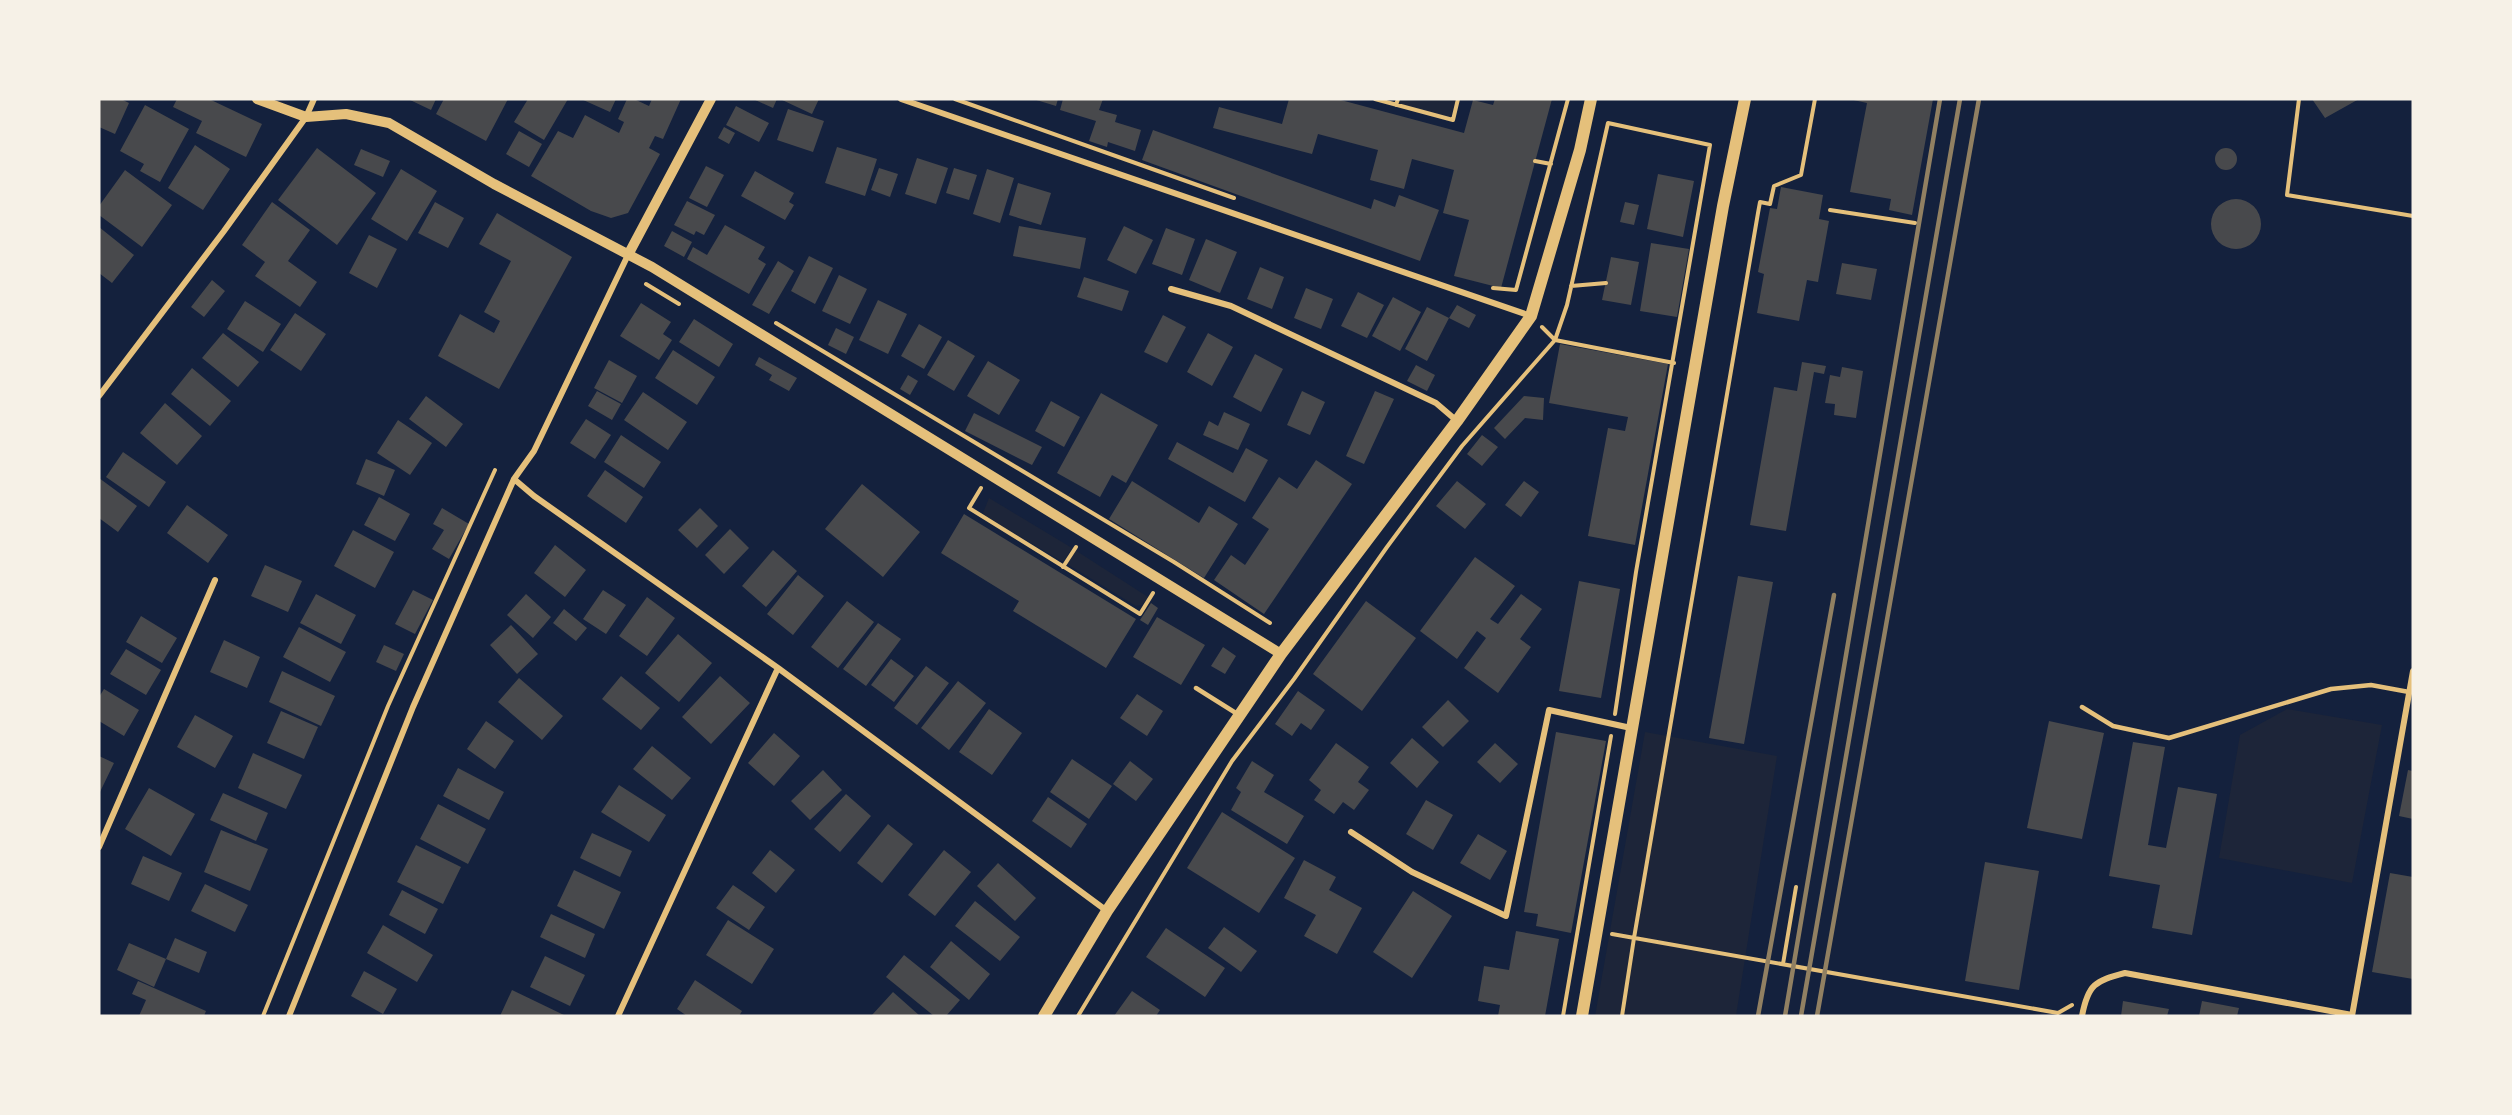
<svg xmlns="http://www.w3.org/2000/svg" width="2512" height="1115" font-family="Roboto,sans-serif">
<rect width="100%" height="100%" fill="#14213d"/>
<path fill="#1d2539" d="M1399,99H1456L1451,117L1398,105Z
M989,498L1072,548L1063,562L987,517L983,513Z
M1075,550L1148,597L1142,605L1136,606L1067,564Z
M2287,709L2382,725L2352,883L2219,858L2240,735Z
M1645,732L1777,756L1736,1016H1595Z"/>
<path fill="#48494c" d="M99,99H121L129,103L115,134L99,127Z
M177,99H209L262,124L246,157L196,133L202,121L173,107Z
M408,99H436L431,110Z
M444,99H508L486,141L436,114Z
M528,99H568L544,140L514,122Z
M581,99H616L610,112Z
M627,99H634L649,106L652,99H681L663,139L655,136L649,148L660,154L628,213L611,218L591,211L531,176L558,131L573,138L585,115L619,133L624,122L618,119Z
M753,99H777L773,108Z
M780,99H819L812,114Z
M1033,99H1058L1056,106Z
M1063,99H1103L1099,110L1117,115L1115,122L1141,130L1135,151L1108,142L1107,147L1089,141L1096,121L1060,110Z
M1289,99H1337L1464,133L1473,100L1493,105L1495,99H1552L1501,288L1454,276L1469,220L1443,213L1454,170L1412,159L1404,189L1370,180L1378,150L1318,134L1312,154L1213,128L1219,107L1282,124Z
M1849,99H1933L1912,215L1889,210L1891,199L1850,192L1867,103Z
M2312,99H2359L2325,118Z
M145,105L189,129L160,182L140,171L144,164L120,151Z
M736,106L769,123L759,142L726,125Z
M788,109L824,121L813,152L777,140Z
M724,127L735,133L729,144L718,138Z
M1153,130L1371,209L1374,199L1395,207L1399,195L1439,210L1420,261L1142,160Z
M519,131L542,144L529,167L506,154Z
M195,145L230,169L203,210L168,188Z
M837,147L877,159L865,196L825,183Z
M2215 159a11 11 0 1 1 22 0a11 11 0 1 1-22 0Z
M317,148L376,193L337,245L278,200Z
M361,149L390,161L383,177L354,165Z
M917,158L948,168L936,204L905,194Z
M706,166L724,175L707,207L689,198Z
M879,168L898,174L890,197L871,190Z
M954,168L977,175L969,200L946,193Z
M401,169L437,191L407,241L371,219Z
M987,169L1014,178L1000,223L973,214Z
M125,170L172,205L142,247L99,215V206Z
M755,171L794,193L789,202L794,205L785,220L741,196Z
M1658,174L1694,181L1683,237L1647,229Z
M1018,183L1051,193L1041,225L1009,215Z
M1781,187L1823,195L1819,219L1829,221L1818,282L1807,280L1799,321L1757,313L1764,274L1758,272L1770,208L1777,209Z
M2211 224a25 25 0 1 1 50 0a25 25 0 1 1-50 0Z
M687,201L715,215L704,235L696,231L694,235L674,225Z
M272,202L310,230L288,261L317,282L300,307L255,276L265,262L242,245Z
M435,202L464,218L448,248L418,233Z
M1625,202L1639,205L1634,225L1620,222Z
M497,213L572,257L499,389L438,356L460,314L494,333L500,321L484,312L511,261L479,244Z
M725,225L765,247L758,259L766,264L749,294L687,259L693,247L707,255Z
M1019,226L1086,238L1080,269L1013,256Z
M1124,226L1153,240L1136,274L1107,260Z
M99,227L134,255L112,283L99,273Z
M1166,228L1195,239L1182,275L1152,264Z
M672,231L692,242L684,257L664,246Z
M369,235L397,249L377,288L349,273Z
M1206,239L1237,252L1220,293L1189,280Z
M1651,243L1689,249L1677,317L1640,311Z
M809,256L833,268L815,304L791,291Z
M1611,257L1639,262L1631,305L1602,300Z
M778,261L794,271L769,314L752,305Z
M1842,263L1877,269L1871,300L1836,294Z
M1260,267L1284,277L1272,309L1247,299Z
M839,275L867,289L850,324L822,311Z
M1084,277L1129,291L1122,311L1077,297Z
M212,280L225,291L204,317L191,307Z
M1306,288L1333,299L1321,329L1294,318Z
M1358,292L1384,305L1367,338L1341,326Z
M1393,297L1421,312L1400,351L1372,336Z
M878,300L907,314L888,354L859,340Z
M245,301L281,324L263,352L227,329Z
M641,303L671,322L663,334L672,340L659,360L620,336Z
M1457,305L1476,315L1469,328L1449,318Z
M1427,307L1449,318L1427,361L1405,349Z
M295,313L326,334L301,371L270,350Z
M1163,315L1186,327L1167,363L1144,352Z
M694,319L733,344L719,367L679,342Z
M919,324L942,337L924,369L901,356Z
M836,328L854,337L846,354L828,345Z
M223,333L259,362L238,387L202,358Z
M1208,333L1233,347L1212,386L1187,372Z
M948,340L975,356L954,391L927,375Z
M1560,344L1668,364L1635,545L1588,536L1608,428L1625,431L1628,417L1549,403Z
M673,350L715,377L697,405L655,378Z
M1255,354L1283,369L1261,412L1233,397Z
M759,357L797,378L789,391L769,380L772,375L755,365Z
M609,360L637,376L622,403L594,388Z
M988,361L1020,380L999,415L967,396Z
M1802,362L1826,366L1824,374L1814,372L1786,531L1750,525L1774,387L1797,391Z
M1416,365L1435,375L1427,391L1407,381Z
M1842,367L1863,371L1856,418L1834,415L1835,404L1825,403L1830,375L1840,377Z
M192,368L231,401L210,426L171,394Z
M908,375L918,381L910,395L900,389Z
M597,391L621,404L612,420L588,406Z
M1302,391L1325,402L1310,435L1287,425Z
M1375,391L1394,399L1364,464L1346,456Z
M643,392L687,422L668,450L624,420Z
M1101,393L1158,425L1126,483L1112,475L1100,497L1057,473Z
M426,396L463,424L446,447L409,419Z
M1524,396L1544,398L1543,420L1525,418L1505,439L1494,428Z
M1051,401L1080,417L1064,447L1035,431Z
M165,403L202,436L177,465L140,433Z
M1224,412L1250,424L1238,450L1203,435L1209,421L1218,426Z
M974,413L1042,447L1032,465L965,431Z
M586,419L611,435L595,459L570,443Z
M398,420L432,443L410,475L377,453Z
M621,435L661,462L644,488L604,462Z
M1482,435L1498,447L1482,466L1467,454Z
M1177,442L1233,473L1246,448L1268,460L1245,502L1168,459Z
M123,452L166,482L149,507L106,477Z
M366,459L395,470L384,496L356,484Z
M1316,460L1352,484L1264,614L1214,580L1231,555L1245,565L1269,529L1252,518L1279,477L1297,489Z
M605,470L643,497L626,523L587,496Z
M99,478L137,506L118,532L99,518Z
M1132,481L1199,523L1209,506L1238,524L1204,578L1109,519Z
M1457,481L1486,504L1465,529L1436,506Z
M1524,481L1539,492L1521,517L1505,505Z
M862,484L920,532L883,577L825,529Z
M379,497L410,514L395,541L364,525Z
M187,505L228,535L208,563L167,533Z
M442,508L469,524L449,559L432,549L444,530L433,524Z
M700,508L718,526L697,548L678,530Z
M964,514L1136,619L1106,668L1013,611L1019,601L941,553Z
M730,529L749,548L724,574L705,555Z
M353,530L394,552L375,588L334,566Z
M555,545L586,570L565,597L534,573Z
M773,550L797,571L766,607L742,586Z
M1475,557L1515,586L1490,619L1498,624L1521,594L1542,609L1520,639L1531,647L1498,693L1464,668L1486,638L1477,631L1457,659L1420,631Z
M265,565L302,581L288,612L251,596Z
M798,575L824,596L793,635L767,614Z
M1738,576L1773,582L1744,744L1709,738Z
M1579,581L1620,589L1601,698L1559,691Z
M413,590L433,600L415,634L395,624Z
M603,590L626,605L606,634L583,619Z
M316,594L356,615L341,644L300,623Z
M526,594L551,617L533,638L507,615Z
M647,597L675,618L647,656L619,636Z
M847,601L874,622L838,668L811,647Z
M1366,601L1416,638L1362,711L1313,674Z
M1151,603L1158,608L1148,625L1140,620Z
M564,609L587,628L576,641L553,623Z
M141,616L177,638L162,663L126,642Z
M1157,617L1205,645L1181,685L1133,657Z
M878,623L901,639L866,686L843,669Z
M511,625L538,654L517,674L490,645Z
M299,627L346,652L330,682L283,657Z
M678,634L712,663L679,702L645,673Z
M224,640L260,657L247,688L210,672Z
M384,645L404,654L396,671L376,662Z
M1223,647L1236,656L1225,674L1211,666Z
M126,649L161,670L146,695L110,674Z
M891,659L914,676L894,702L871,685Z
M926,666L949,683L917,725L894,708Z
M282,671L335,696L321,726L269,702Z
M621,676L660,708L641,730L602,699Z
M720,676L750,703L711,744L682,717Z
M519,678L563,716L542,740L498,702Z
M958,681L986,703L949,750L921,728Z
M104,689L139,710L124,736L99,721V697Z
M1298,691L1325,710L1311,730L1301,723L1292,736L1275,724Z
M1137,694L1163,711L1147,736L1120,718Z
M1448,700L1469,721L1443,747L1422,727Z
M989,709L1022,733L992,775L959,752Z
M281,711L318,727L304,759L267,743Z
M195,715L233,736L215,768L177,747Z
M486,721L514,741L495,769L467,749Z
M2049,721L2104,733L2082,839L2027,828Z
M1556,732L1606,741L1571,933L1536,926L1538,914L1524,912Z
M774,733L800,756L774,786L748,763Z
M1412,738L1439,762L1417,788L1390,763Z
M2133,742L2165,747L2148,845L2166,848L2178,787L2217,794L2192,935L2152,928L2160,885L2109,876Z
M1336,743L1369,767L1358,782L1369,790L1354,810L1343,802L1334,814L1314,800L1321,790L1309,780Z
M1495,743L1518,764L1500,783L1477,762Z
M652,746L691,778L672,800L633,769Z
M253,753L302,775L286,809L238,788Z
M99,756L114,763L99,794Z
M1072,759L1112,786L1089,819L1050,792Z
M1130,761L1153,779L1136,801L1113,784Z
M1252,761L1274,775L1264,792L1304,816L1287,844L1231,810L1241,792L1236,788Z
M458,768L504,792L489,820L443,796Z
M823,770L842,790L810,820L791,801Z
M2408,770L2413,771V819L2399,816Z
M619,785L666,815L649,842L601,812Z
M149,788L195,814L171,856L125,829Z
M223,793L268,813L256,841L210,820Z
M846,794L871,816L840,852L814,829Z
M1048,797L1087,824L1071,848L1032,821Z
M1426,800L1453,815L1433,850L1406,834Z
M438,804L486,829L468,864L420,839Z
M1222,812L1295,858L1259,913L1187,868Z
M888,824L913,844L882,883L857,863Z
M221,830L268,849L250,891L204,872Z
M592,833L632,851L620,877L580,858Z
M1478,834L1507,851L1490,880L1460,863Z
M416,845L461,867L443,904L397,882Z
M770,850L795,870L776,893L752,873Z
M944,850L971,872L935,916L908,895Z
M143,856L182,873L169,901L131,884Z
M1304,860L1336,877L1329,890L1362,908L1337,954L1304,936L1316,915L1284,898Z
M1985,862L2039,871L2019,990L1965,981Z
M998,863L1036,898L1015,921L977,886Z
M574,870L621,892L604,929L557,906Z
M2390,873L2413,877V979L2372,972Z
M205,884L248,905L235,932L191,911Z
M733,885L765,907L749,930L716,908Z
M402,890L438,909L425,934L389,915Z
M1413,891L1452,916L1412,978L1373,952Z
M975,901L1020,937L1000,961L955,926Z
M551,914L595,934L585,958L540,937Z
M728,920L774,949L752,984L706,955Z
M383,925L433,955L417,982L367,953Z
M1224,927L1257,951L1241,972L1208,948Z
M1166,928L1225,968L1205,997L1146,957Z
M1516,931L1559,939L1545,1016H1498L1500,1005L1478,1001L1484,966L1509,970Z
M175,938L207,952L199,973L166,959Z
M951,941L990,974L969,1000L930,967Z
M129,943L166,959L154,987L117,970Z
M904,955L960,1000L946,1016H934L886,977Z
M545,956L585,975L570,1006L530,987Z
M364,971L397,989L383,1014L351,996Z
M695,980L742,1011L739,1016H687L677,1009Z
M138,981L206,1011L204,1016H139L146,1000L132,994Z
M512,990L566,1016H500Z
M1132,991L1160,1010L1156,1016H1114Z
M893,992L920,1016L872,1015Z
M2123,1001L2169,1009L2167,1016H2121Z
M2202,1001L2239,1008L2237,1016H2199Z"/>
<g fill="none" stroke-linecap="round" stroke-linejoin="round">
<path stroke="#e5c07b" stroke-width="4" d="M955,99L1234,198
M1375,99L1453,120L1458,99
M2299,99L2287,195L2413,216
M1396,105L1398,99
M1535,161L1551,164
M1830,210L1915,223
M646,284L679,304
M1571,286L1606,283
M1493,288L1516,290L1568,99
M776,323L1174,562L1270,623
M1542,327L1555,340L1674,363
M981,488L969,508L1140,614L1153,593
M1063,567L1076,547
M1612,934L2058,1013L2072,1005
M1783,964L1796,887
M263,1016L388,706L495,470
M1078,1016L1232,761L1294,679L1387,547L1462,446L1555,340L1567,305L1608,123L1710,145L1636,572L1615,714
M1563,1016L1611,736
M1622,1016L1634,938L1758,213L1760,202L1770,204L1774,186L1801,175L1815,99"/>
<path stroke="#e5c07b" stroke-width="4.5" d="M1196,688L1239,715
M2082,707L2113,726L2169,738L2331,689L2371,685L2409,692"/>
<path stroke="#e5c07b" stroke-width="6" d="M901,99L1531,316
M1171,289L1231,306L1436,403L1457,421
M99,396L224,231L306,117L314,99
M514,479L534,496L778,668L1107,911
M1351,832L1412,872L1506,916L1549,710L1631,728
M99,847L215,580
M289,1016L413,707L514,479L534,451L628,255
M618,1016L778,668
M2082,1016C2088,984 2095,981 2125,973L2352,1015
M2352,1016L2413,671"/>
<path stroke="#e5c07b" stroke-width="10" d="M257,99L306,117L346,114L389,123L494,184L652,267L1281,654
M628,255L711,99"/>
<path stroke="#e5c07b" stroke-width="12" d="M1044,1016L1107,911L1281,654L1457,421L1531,316L1580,150L1591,99
M1582,1016L1723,206L1745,99"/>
<path stroke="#918062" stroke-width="4.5" d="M1758,1016L1834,595
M1785,1016L1940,99
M1801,1016L1960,99
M1817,1016L1979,99"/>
</g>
<rect width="2512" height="1115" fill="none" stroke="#f6f1e7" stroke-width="201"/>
</svg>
